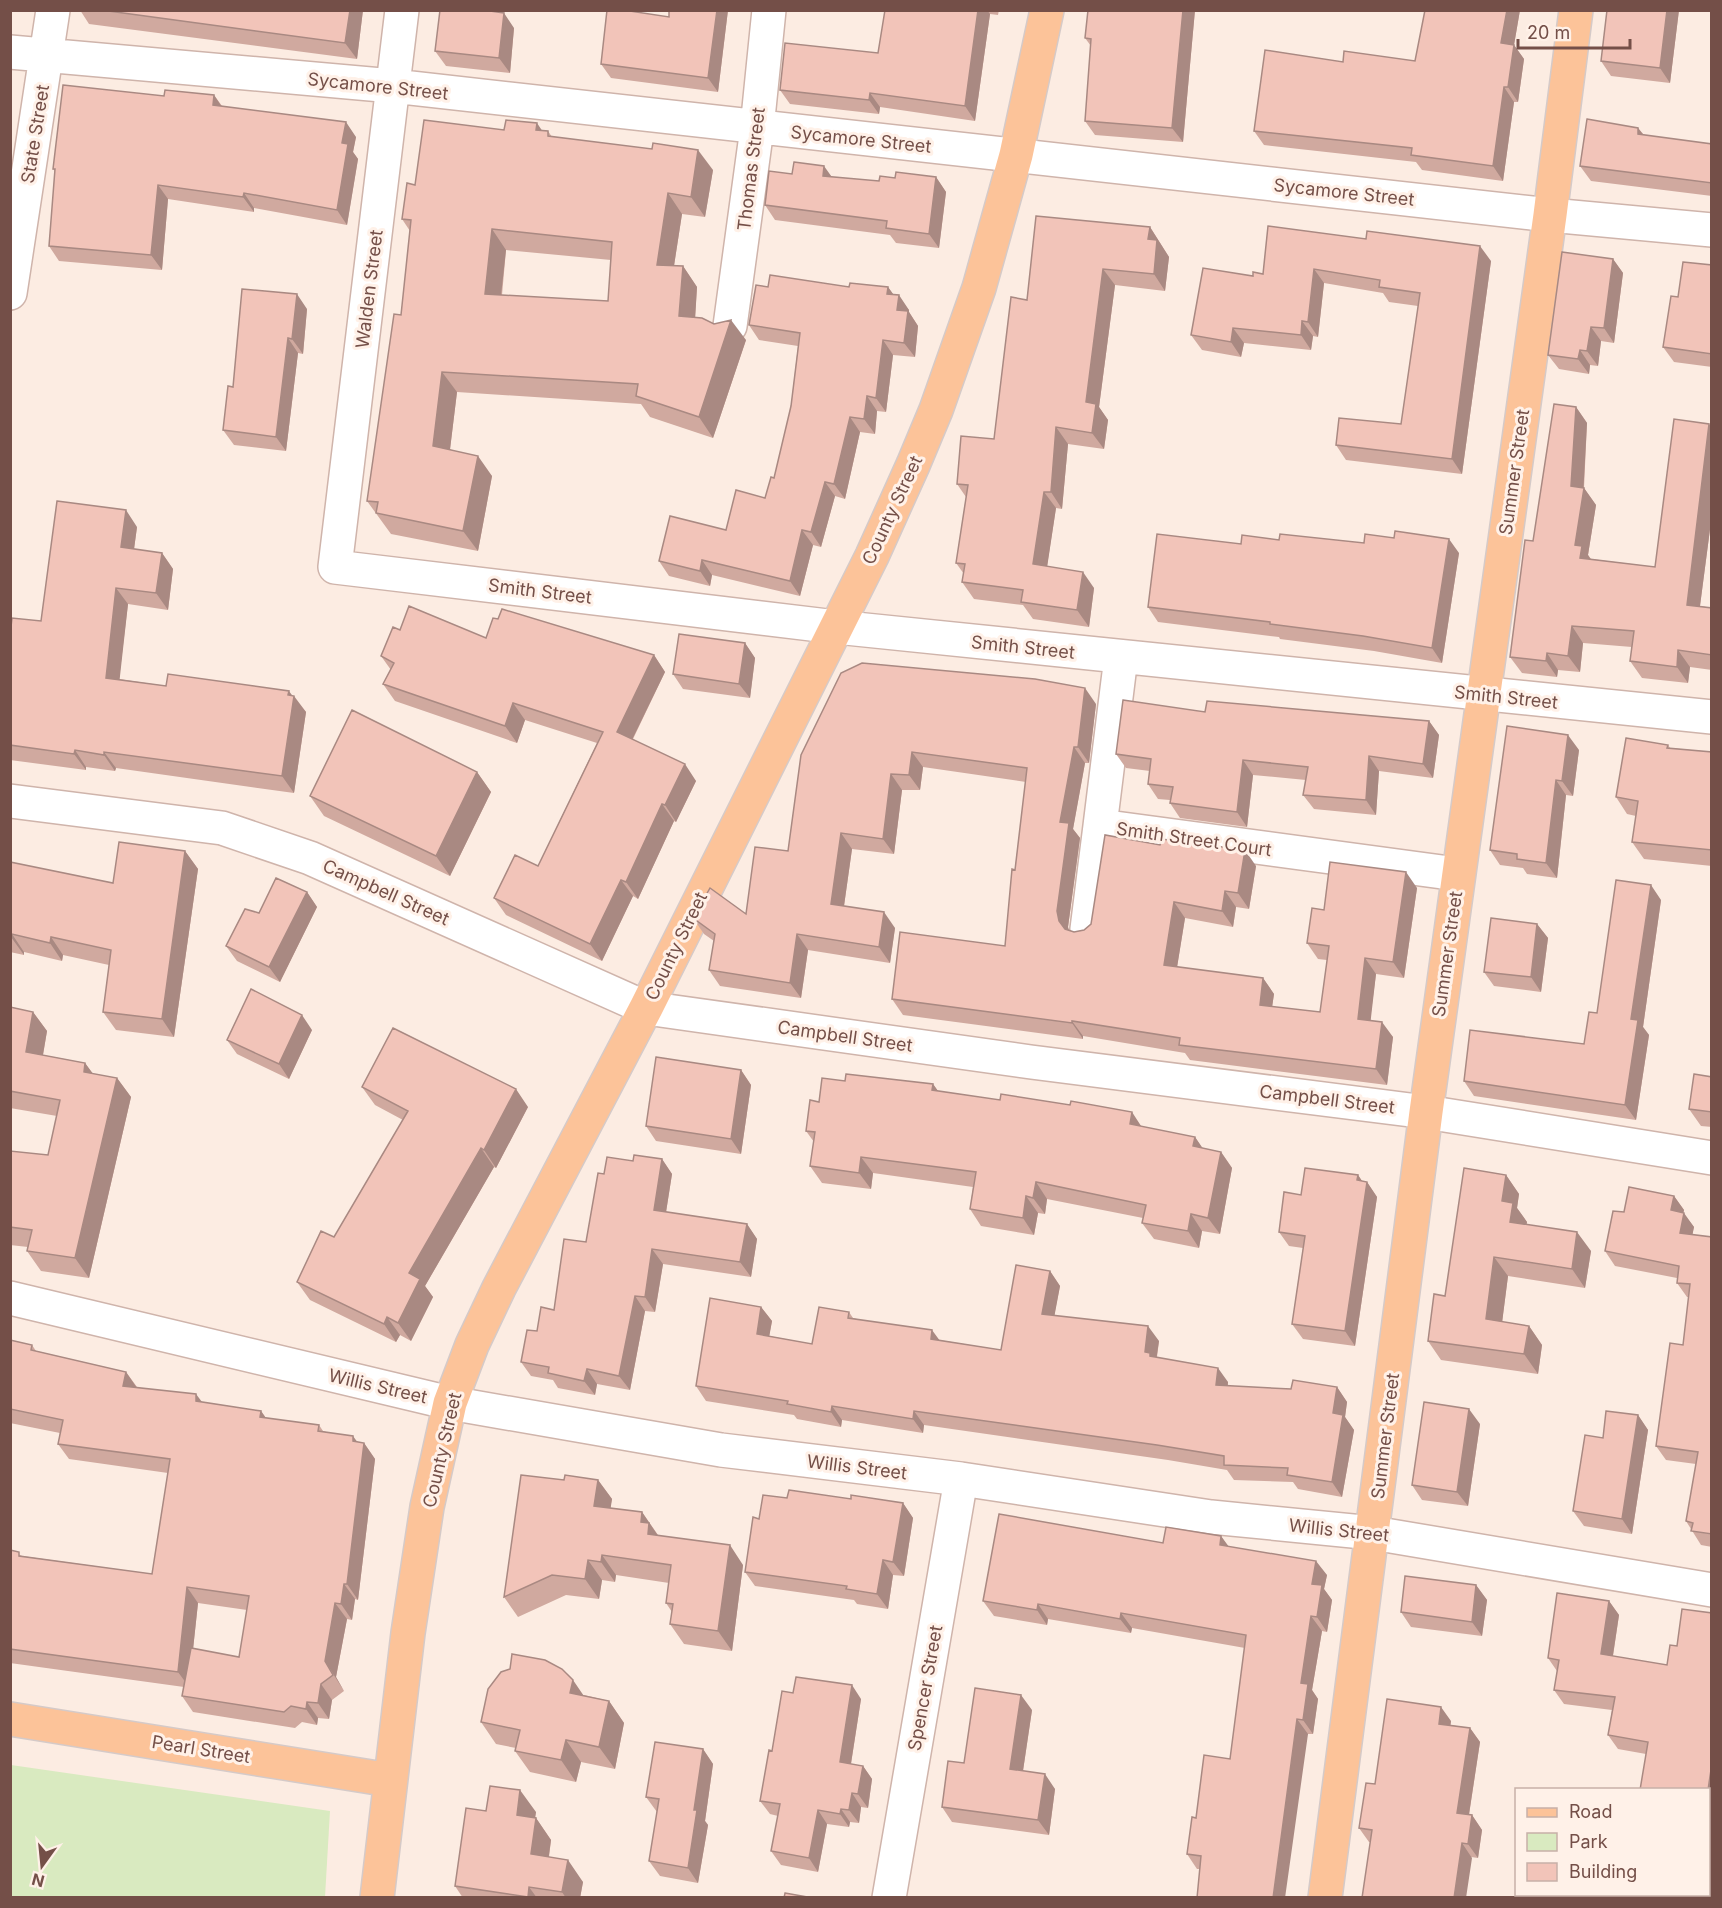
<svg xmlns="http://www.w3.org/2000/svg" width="1722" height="1908" font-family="Inter,sans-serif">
<rect width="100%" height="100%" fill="#fcece2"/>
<path fill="#d9eac0" d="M11,1765L330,1811L325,1897H11Z"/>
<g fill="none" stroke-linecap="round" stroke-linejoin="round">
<g stroke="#cfb4ab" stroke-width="36">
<path id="minor" d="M402,10L335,567L836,627L1712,717
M10,52L393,86L1550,215L1712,230
M10,293L53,10
M730,326L757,128L769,10
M1121,657L1100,826L1457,874
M10,801L222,828L310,858L646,1008L1031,1062L1426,1112L1712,1158
M1087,929L1100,826
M10,1298L450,1403L721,1450L961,1479L1211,1517L1373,1533L1712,1590
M889,1898L961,1479"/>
</g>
<g stroke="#d5cac8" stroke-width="36">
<path id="major" d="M10,1719L390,1780
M377,1898L408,1633L427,1507L450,1403L472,1345L499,1288L646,1008L872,556L913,465L936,410L979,288L1016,155L1047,10
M1325,1898L1426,1112L1550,215L1576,10"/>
</g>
<use href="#minor" stroke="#fff" stroke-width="33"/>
<use href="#major" stroke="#fcc399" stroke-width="33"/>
</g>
<path fill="#d0a99f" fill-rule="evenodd" d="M80,10H363L357,59L89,24Z
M669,10H728L718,92L611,78L601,64L669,17Z
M885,10H999L998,15L990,14L975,121L880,107L879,114L790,104L780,90L878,53Z
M1195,10L1183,142L1095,135L1085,121L1091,46L1085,38Z
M1425,10H1520L1514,45L1524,59L1518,102H1514L1503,181L1422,170L1416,162L1264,145L1254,131L1415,61Z
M1607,10H1679L1670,83L1611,76L1601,61Z
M514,28L510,73L446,66L435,51Z
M214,95L222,106L356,137L353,152L358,159L347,225L254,208V212L168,199L162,270L59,261L49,246L55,171L53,169L164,96Z
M1638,128L1644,135L1712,144V196L1591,181L1580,166Z
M504,130L548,131L552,137L713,170L705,217L682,214L674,266H683L697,287L695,317L746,340L713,438L650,417L641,404L457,392L450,449L492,476L478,551L391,534L367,501L401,315L410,231L402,219L415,185ZM506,250L611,260L608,301L502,295Z
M832,177L879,181L895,178L936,177L946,192L939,248L896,243L890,235L775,220L765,205Z
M1268,226L1491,261L1462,474L1346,460L1336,445L1401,424L1418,306L1389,302L1383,293L1324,283L1318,337L1313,336L1311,350L1244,343L1241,357L1202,350L1191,335L1253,276L1263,274Z
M1150,227L1169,257L1165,291L1115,285L1099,407L1108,420L1104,449L1068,444L1062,509L1056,508L1047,566L1094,588L1089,627L1033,619L1023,605L974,599L962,582L964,574L956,563L966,497L957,484L994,439L1027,300Z
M1613,259L1623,273L1614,343L1601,341L1598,366L1590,365L1589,374L1559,369L1548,355Z
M1712,265V367L1674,362L1663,347L1678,297Z
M768,287H888L893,294L909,310V312L918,326L915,357L893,355L886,412L877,411L875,434L860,432L845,499L835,496L821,547L813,545L800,596L712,575L710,586L669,576L659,561L726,530L765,498L774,478L791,406L798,346L759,340L749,325Z
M307,309L303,354L298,353L286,451L234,445L223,430L233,387Z
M1576,407L1587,423L1584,488L1596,505L1588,555L1591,559L1655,567L1709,424L1712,428V514L1700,606L1712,608V670L1690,667L1688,683L1642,678L1630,661L1632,647L1583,643L1580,672L1558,670L1557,677L1522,673L1510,657Z
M137,527L134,549L162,553L173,569L168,610L128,604L119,679L166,686L292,696L306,712L294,793L116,768L115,771L86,767V770L10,760V636L41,621Z
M1279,540L1459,553L1442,663L1374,651L1280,639L1279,637L1158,622L1148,607L1241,544Z
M400,630L654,655L665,672L633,739L696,781L676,822L674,821L638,899L633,896L602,961L506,915L494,898L538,866L597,743L525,720L517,743L395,701L383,684L391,670L381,656Z
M745,643L755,658L750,698L683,689L673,674Z
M1096,704L1089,763H1085L1073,829L1080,838L1068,927L1069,930L1074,932L1084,930L1256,866L1249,909L1236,907L1233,927L1185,918L1177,967L1263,978L1274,994L1272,1007L1320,1012L1327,960L1318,959L1307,943L1324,910L1417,888L1404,978L1376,974L1370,1020L1393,1037L1387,1085L1190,1060L1185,1053L1083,1036V1039L903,1015L892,999L1005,946L1026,782L923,767L920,790H902L894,854L852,849L844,906L895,928L890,963L808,950L801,998L720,986L709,970L714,941L704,934L693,918L746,914L788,851L801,755Z
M1205,712L1429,721L1439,735L1433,778L1379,771L1376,815L1314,809L1303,795L1306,780L1253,775L1247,827L1180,818L1170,803V800L1158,799L1148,784L1150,771L1126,768L1116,754Z
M1668,745L1670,748L1712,752V866L1644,859L1632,842L1636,816L1627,814L1616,797Z
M1579,750L1573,796L1566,795L1557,878L1527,874L1523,868L1500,865L1490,850Z
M477,772L491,792L450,876L324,816L310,796Z
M185,851L198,869L174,1037L116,1030L103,1012L109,965L63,955L62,961L24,952V955L10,952V862L113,883Z
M307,892L317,907L280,982L237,961L226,946L259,913Z
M1661,900L1643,1027L1649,1035L1636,1120L1474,1096L1464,1081L1584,1044L1597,1013Z
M1537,924L1548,938L1541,992L1494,986L1484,972Z
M10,1007L33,1012L47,1031L43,1055L85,1063L93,1074L117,1078L131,1097L89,1278L41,1271L27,1251L28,1247L10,1245V1151L48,1155L57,1116L10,1108Z
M312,1030L289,1079L237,1054L227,1040Z
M741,1070L751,1085L741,1154L656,1141L646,1126Z
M1712,1077V1127L1701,1126L1689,1109Z
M845,1081L933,1084L938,1091L1195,1137L1202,1148L1221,1152L1232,1168L1220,1234L1202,1231L1199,1248L1154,1239L1142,1223L1143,1218L1047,1199L1045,1214L1038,1213L1034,1235L981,1226L970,1209L973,1187L873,1173L871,1189L822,1183L810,1166L814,1142L806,1131L819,1102Z
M362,1087L528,1107L496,1168L494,1167L425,1286L433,1297L411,1341L400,1335L396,1342L310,1300L297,1282L334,1237L403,1120L375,1105Z
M662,1159L672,1174L666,1212L747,1224L757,1239L751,1277L663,1264L655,1312L645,1311L630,1390L597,1384L595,1395L558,1388L553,1380L531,1376L521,1362L537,1331L554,1310L586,1242L604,1174L633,1161Z
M1358,1175L1362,1181L1367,1182L1377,1197L1355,1346L1303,1339L1292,1324L1303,1248L1289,1246L1279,1232L1301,1195Z
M1506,1175L1519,1194L1517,1208L1527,1222L1526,1224L1591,1251L1585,1288L1508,1276L1502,1322L1529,1326L1542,1345L1538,1374L1441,1360L1428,1341L1445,1296Z
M1674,1196L1684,1210L1683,1213L1694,1227L1692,1235L1712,1237V1547L1701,1545L1686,1521L1696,1464L1666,1460L1656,1446L1683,1345L1689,1297H1687L1677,1283V1278L1615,1266L1605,1251L1624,1212Z
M1050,1271L1060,1286L1054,1316L1159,1341L1157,1357L1228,1382V1386L1291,1389L1337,1387L1347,1402L1345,1417L1354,1430L1342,1497L1298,1489L1293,1482L1234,1480L1227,1470L1168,1460L924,1425L923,1433L842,1420L841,1427L797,1419L794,1415L706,1401L696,1386L761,1307L772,1321L769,1336L812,1344L849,1312L853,1318L939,1340L1001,1350Z
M10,1340L32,1345L36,1351L126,1372L137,1387L202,1402L261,1411L266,1418L319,1425L323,1431L358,1442L364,1443L375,1459L358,1600L355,1599L352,1620L347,1619L336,1677L344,1691L332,1700L329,1719L318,1718L317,1725L302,1722L295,1728L193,1712L182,1696L184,1687L10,1663V1550L22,1556L152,1574L168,1473L69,1459L58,1444L60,1433L10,1423ZM198,1603L247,1610L239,1657L193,1649Z
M1638,1415L1648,1430L1632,1534L1584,1526L1573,1511L1603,1438Z
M1480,1424L1468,1506L1422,1500L1412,1485Z
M564,1480H598L612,1499L610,1508L642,1512L658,1535L743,1565L732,1651L684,1644L670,1624L672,1612L666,1603L669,1583L616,1575L615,1582L602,1580L599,1599L566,1595L518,1617L504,1597Z
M787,1498L851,1499L903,1503L913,1518L904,1576L893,1575L888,1609L857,1604L854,1600L755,1586L745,1572L759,1519Z
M1221,1536L1228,1547L1327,1575L1324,1589L1332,1600L1327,1632L1322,1631L1312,1690L1318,1699L1313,1734H1308L1200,1869H1197L1187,1854L1196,1818L1230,1759L1245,1648L1132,1628L1131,1633L1048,1619L1047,1625L994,1616L983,1601L1163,1543Z
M1476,1585L1487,1600L1482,1636L1411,1627L1401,1612Z
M1609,1601L1619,1615L1613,1656L1710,1898H1634L1635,1894H1708L1646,1754L1618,1749L1608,1735L1612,1710L1564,1704L1554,1690L1557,1671L1548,1658Z
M793,1693L861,1699L851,1764L863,1766L872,1779L868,1808L861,1807L859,1823L850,1822L849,1827L827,1824L818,1872L781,1865L771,1851L778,1816L770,1814L760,1801L772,1751Z
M584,1695L609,1701L624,1723L615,1769L581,1762L576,1782L530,1772L515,1751L516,1748L496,1744L481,1722Z
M1032,1710L1023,1771L1055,1789L1049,1835L952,1822L942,1807L964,1763Z
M1451,1721L1450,1725L1470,1728L1480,1742L1469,1815H1472L1482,1830L1478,1858L1369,1842L1359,1828L1375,1784Z
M703,1749L713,1764L705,1821L708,1825L698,1883L660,1876L649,1861L657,1812L646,1797Z
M486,1811L536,1812L535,1818H536L551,1840L549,1857L583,1882L580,1898H463L455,1886Z"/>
<path fill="#a98982" d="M350,10H363L357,59L345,43Z
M717,10H728L718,92L708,78Z
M978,10H987L990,14L975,121L965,106Z
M1183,10H1195L1183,142L1172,128Z
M1507,10H1520L1514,45L1524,59L1518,102L1508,87L1501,43Z
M1667,10H1679L1670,83L1660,68Z
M504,13L514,28L510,73L499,58Z
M1504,87L1514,102L1503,181L1493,166Z
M870,93L880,107L879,114L869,100Z
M214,95L224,110L213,105Z
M346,122L356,137L353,152L358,159L347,225L337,210L342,143Z
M537,123L551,144L536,130Z
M1638,128L1649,142L1638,134Z
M698,150L713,170L705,217L691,197Z
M824,166L834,180L823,176Z
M936,177L946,192L939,248L929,234Z
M158,185L168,199L162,270L151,255Z
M244,193L254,208V212L243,197Z
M668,193L682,214L671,285L657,265Z
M1150,227L1169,257L1165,291L1154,274L1148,239Z
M492,229L506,250L499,314L485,294Z
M1480,246L1491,261L1462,474L1452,459Z
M1613,259L1623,273L1614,343L1604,328Z
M683,266L697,287L694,337L679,316Z
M1103,269L1115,285L1099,407L1108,420L1104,449L1092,433L1086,402Z
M1314,269L1324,283L1318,337L1308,322Z
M888,287L898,301L899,295L909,310V312L918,326L915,357L904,343L887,294Z
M297,294L307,309L303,354L292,339Z
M731,320L746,340L713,438L699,417Z
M1302,321L1313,336L1311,350L1301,335Z
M1591,327L1601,341L1598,366L1587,351Z
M1233,328L1244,343L1241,357L1231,342Z
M288,338L298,353L286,451L276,437Z
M883,340L893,355L886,412L876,398Z
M1580,350L1590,365L1589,374L1578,359Z
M442,372L457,392L448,466L433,446Z
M867,396L877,411L875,434L864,419Z
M1576,407L1587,423L1583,497L1584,488L1596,505L1588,555L1593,563L1580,558L1575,545L1571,486Z
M850,417L860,432L845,499L834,484Z
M1709,424L1712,428V514L1698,621L1687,605Z
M1056,427L1068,444L1062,509L1051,492Z
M478,456L492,476L478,551L463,531Z
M825,482L835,496L821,547L811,532Z
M1044,492L1056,508L1045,581L1033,564Z
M126,510L137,527L132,564L121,547Z
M802,530L813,545L800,596L790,581Z
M1449,539L1459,553L1442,663L1432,648Z
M162,553L173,569L168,610L156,593Z
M702,560L712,575L710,586L700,571Z
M1083,572L1094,588L1089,627L1077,610Z
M116,588L128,604L118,694L106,678Z
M1572,626L1583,643L1580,672L1568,656Z
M745,643L755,658L750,698L739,684Z
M1678,650L1690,667L1688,683L1677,667Z
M1547,653L1558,670L1557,677L1546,661Z
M654,655L665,672L628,748L617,732Z
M1085,688L1096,704L1089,763L1078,747Z
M289,691L294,698V696L306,712L294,793L282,776Z
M513,703L525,720L517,743L505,726Z
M1429,721L1439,735L1433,778L1423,764Z
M1568,735L1579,750L1573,796L1562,781Z
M1074,747L1085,763L1073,829L1080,838L1068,927L1070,937L1059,921L1057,911L1060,822Z
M75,750L86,767V770L74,754Z
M104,752L116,768L115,771L104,755Z
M912,752L923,767L920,790L909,775Z
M1369,756L1379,771L1376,815L1366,800Z
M1243,760L1253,775L1247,827L1237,812Z
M685,764L696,781L676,822L665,805Z
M477,772L491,792L450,876L436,856Z
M891,774L902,790L894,854L883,839Z
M1556,780L1566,795L1557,878L1546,863Z
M662,804L674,821L638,899L626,882Z
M841,833L852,849L842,920L831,904Z
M1245,850L1256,866L1249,909L1238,893Z
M185,851L198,869L174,1037L162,1019Z
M1406,872L1417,888L1404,978L1393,962Z
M621,880L633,896L602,961L590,944Z
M1651,885L1661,900L1643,1027L1649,1035L1636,1120L1625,1105L1631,1019Z
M1225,891L1236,907L1233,927L1222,911Z
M307,892L317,907L280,982L269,967Z
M1174,902L1185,918L1175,980L1164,965Z
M884,912L895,928L890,963L879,947Z
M1537,924L1548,938L1541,992L1531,977Z
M12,934L24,952V955L11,937Z
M797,934L808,950L801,998L790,983Z
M51,937L63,955L62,961L50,943Z
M1365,958L1376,974L1369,1035L1358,1019Z
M1263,978L1274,994L1270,1021L1260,1005Z
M33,1012L47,1031L40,1072L26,1052Z
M302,1015L312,1030L289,1079L279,1064Z
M1072,1021L1083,1036V1039L1072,1023Z
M1382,1022L1393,1037L1387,1085L1376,1069Z
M85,1063L99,1082L84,1072Z
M741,1070L751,1085L741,1154L731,1139Z
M117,1078L131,1097L89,1278L75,1258Z
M933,1084L945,1101L932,1090Z
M516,1089L528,1107L496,1168L484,1150Z
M1132,1112L1143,1129L1130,1124Z
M1195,1137L1206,1153L1193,1146Z
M481,1148L494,1167L425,1286L433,1297L411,1341L398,1323L409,1273Z
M1221,1152L1232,1168L1220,1234L1208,1218Z
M861,1157L873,1173L871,1189L859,1173Z
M662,1159L672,1174L664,1225L654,1210Z
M1358,1175L1366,1187L1367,1182L1377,1197L1355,1346L1345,1331Z
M1506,1175L1519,1194L1517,1208L1527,1222L1524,1241L1510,1222L1502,1201Z
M1036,1182L1047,1199L1045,1214L1033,1198Z
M1026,1196L1038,1213L1034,1235L1023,1218Z
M1674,1196L1684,1210L1681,1224L1671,1210Z
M1684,1213L1694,1227L1690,1247L1680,1233Z
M1191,1214L1202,1231L1199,1248L1188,1231Z
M747,1224L757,1239L751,1277L740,1262Z
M1577,1232L1591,1251L1585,1288L1572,1269Z
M652,1249L663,1264L655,1312L645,1297Z
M1494,1257L1508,1276L1500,1339L1486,1319Z
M1050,1271L1060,1286L1052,1329L1042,1314Z
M635,1296L645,1311L630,1390L619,1376Z
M761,1307L772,1321L767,1349L757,1334Z
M387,1317L400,1335L396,1342L384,1324Z
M1148,1326L1159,1341L1156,1361L1145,1352Z
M1529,1326L1542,1345L1538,1374L1524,1354Z
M932,1330L943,1345L931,1339Z
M1218,1368L1228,1382L1226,1400L1216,1385Z
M587,1369L597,1384L595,1395L584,1381Z
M126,1372L137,1388L123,1386Z
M1337,1387L1347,1402L1345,1417L1354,1430L1342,1497L1332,1482L1333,1413Z
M196,1394L208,1410L196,1401Z
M832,1406L842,1420L841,1427L831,1412Z
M1469,1409L1480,1424L1468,1506L1457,1492Z
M261,1411L272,1427L260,1417Z
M914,1411L924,1425L923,1433L913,1419Z
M1638,1415L1648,1430L1632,1534L1622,1519Z
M353,1436L363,1450L364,1443L375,1459L358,1600L347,1584Z
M598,1480L612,1499L608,1526L594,1506Z
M903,1503L913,1518L904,1576L893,1562Z
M642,1512L663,1543L648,1534L641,1522Z
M1221,1536L1232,1551L1220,1545Z
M730,1545L743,1565L732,1651L718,1631Z
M602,1555L616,1575L615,1582L601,1562Z
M588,1560L602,1580L599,1599L585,1579Z
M883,1560L893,1575L888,1609L877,1594Z
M1316,1561L1327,1575L1324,1589L1332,1600L1327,1632L1317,1617L1312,1584Z
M344,1584L355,1599L352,1620L341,1604Z
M1476,1585L1487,1600L1482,1636L1472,1622Z
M187,1587L198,1603L189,1687L178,1672Z
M1609,1601L1619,1615L1611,1668L1601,1654Z
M335,1603L347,1619L336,1677L344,1691L325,1661Z
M1038,1604L1048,1619L1047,1625L1037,1610Z
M1121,1613L1132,1628L1131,1633L1120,1619Z
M1311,1616L1322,1631L1312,1690L1318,1699L1313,1734L1303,1720L1301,1683Z
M573,1680L588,1702L570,1693Z
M321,1684L332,1700L329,1719L318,1703Z
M852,1685L861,1699L849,1776L840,1762Z
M1021,1695L1032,1710L1021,1784L1010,1769Z
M609,1701L624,1723L615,1769L599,1747Z
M307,1702L318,1718L317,1725L306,1709Z
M1441,1707L1451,1721L1449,1738L1439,1724Z
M1297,1719L1308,1734L1285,1898H1273Z
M1470,1728L1480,1742L1467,1827L1457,1813Z
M566,1740L581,1762L576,1782L561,1760Z
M703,1749L713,1764L705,1821L708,1825L698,1883L688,1868L694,1810Z
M1712,1763V1884L1710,1898H1706L1704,1894H1708V1790Z
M863,1766L872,1779L868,1808L858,1794Z
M1045,1774L1055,1789L1049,1835L1038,1820Z
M520,1790L536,1812L532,1837L517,1815Z
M852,1793L861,1807L859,1823L849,1810Z
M841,1809L850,1822L849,1827L840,1814Z
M818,1810L827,1824L818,1872L809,1858Z
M1472,1815L1482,1830L1478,1858L1468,1844Z
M536,1818L551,1840L546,1876L531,1854Z
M1462,1843L1472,1858L1466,1898H1454Z
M568,1860L583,1882L580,1898H566L562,1892Z
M529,1887L537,1898H529L528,1897Z
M1689,1894H1696L1698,1898H1688Z"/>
<path fill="#f2c4b9" stroke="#a98982" stroke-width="1.5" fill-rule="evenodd" d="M101,10H350L345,43Z
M440,10H483L504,13L499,58L435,51Z
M607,10H623L669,17V10H717L708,78L601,64Z
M885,10H978L965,106L870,93L869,100L780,90L785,43L878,53Z
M1088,10H1183L1172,128L1085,121L1091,39L1085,38Z
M1425,10H1507L1501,43L1514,45L1508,87H1504L1493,166L1411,155L1412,148L1254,131L1265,50L1343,62L1344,51L1415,61Z
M1607,10H1667L1660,68L1601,61Z
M63,85L164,96L165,90L214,95L213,105L346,122L342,143L348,144L337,210L244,193L243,197L158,185L151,255L49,246L55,169H53Z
M1587,119L1638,128V134L1712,144V183L1580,166Z
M424,120L504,130L506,120L537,123L536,130L548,131V136L652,149L653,143L698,150L691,197L668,193L657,265L683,266L679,316L702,318L714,324L731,320L699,417L636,396L638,384L442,372L433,446L478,456L463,531L376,513L378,502L367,501L394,314L401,315L411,220L402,219L407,183L415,185ZM492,229L612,242L608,301L485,294Z
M794,162L824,166L823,176L879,181L880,176L895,178L896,172L936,177L929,234L886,228L887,221L765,205L769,171L792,174Z
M1036,216L1150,227L1148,239L1157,240L1154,274L1103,269L1086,402L1096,404L1092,433L1056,427L1051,492H1044L1033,564L1083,572L1077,610L1021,602L1023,590L962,582L965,564L956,563L968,485L957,484L961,436L994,439L1011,297L1027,300Z
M1268,226L1366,239L1367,231L1480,246L1452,459L1336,445L1339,418L1401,424L1420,293L1379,287L1380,280L1314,269L1308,322L1302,321L1301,335L1233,328L1231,342L1191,335L1203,268L1253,276V272L1263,274Z
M1562,252L1613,259L1604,328L1591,327L1587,351L1580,350L1578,359L1548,355Z
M1683,262L1712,265V354L1663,347L1671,296L1678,297Z
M770,275L849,287L850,283L888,287L887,294L899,295L897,310L908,311L904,343L883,340L876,398L867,396L864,419L850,417L834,484L825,482L811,532L802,530L790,581L702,560L700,571L659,561L670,516L726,530L736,490L765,498L771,477L774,478L791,406L800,333L749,325L756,285L768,287Z
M242,289L297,294L292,339L288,338L276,437L223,430L228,386L233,387Z
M1554,404L1576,407L1571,486L1584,488L1575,545L1582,546L1580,558L1655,567L1674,419L1709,424L1687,605L1712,608V655L1678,650L1677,667L1630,661L1634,631L1572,626L1568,656L1547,653L1546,661L1510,657L1525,540L1533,541Z
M57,501L126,510L121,547L162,553L156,593L116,588L106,678L166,686L168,674L289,691L288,695L294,696L282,776L104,752V755L75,750L74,754L10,745V636L12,618L41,621Z
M1395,531L1449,539L1432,648L1363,636L1270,624V622L1148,607L1157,534L1241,544L1242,535L1279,540L1280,534L1364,543L1365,534L1394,538Z
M409,606L486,638L493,618L498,619L502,609L654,655L617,732L685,764L665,805L662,804L626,882L621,880L590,944L494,898L515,855L538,866L603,732L513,703L505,726L383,684L394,663L381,656L393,627L400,630Z
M679,634L745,643L739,684L673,674Z
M862,663L1035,679L1085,688L1078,747H1074L1060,822L1069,823L1057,911L1059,921L1065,929L1074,932L1084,930L1091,924L1105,835L1160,845L1162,839L1245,850L1238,893L1225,891L1222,911L1174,902L1164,965L1263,978L1260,1005L1320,1012L1329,946L1307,943L1312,908L1324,910L1330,862L1406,872L1393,962L1365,958L1358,1019L1382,1022L1376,1069L1179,1045L1180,1038L1072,1021V1023L892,999L900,932L1005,946L1012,869L1015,870L1027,768L912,752L909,775L891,774L883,839L841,833L831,904L884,912L879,947L797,934L790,983L709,970L715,934L693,918L710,888L746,914L755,847L788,851L801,755L841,673Z
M1123,700L1205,712L1207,701L1429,721L1423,764L1369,756L1366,800L1303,795L1308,767L1243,760L1237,812L1170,803L1173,787L1148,784L1151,759L1116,754Z
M352,710L477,772L436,856L310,796Z
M1507,726L1568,735L1562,781L1556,780L1546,863L1517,859V854L1490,850Z
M1626,738L1668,745L1667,748L1712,752V850L1632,842L1638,801L1616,797Z
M119,842L185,851L162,1019L103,1012L111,950L51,937L50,943L12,934L10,937V862L113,883Z
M276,878L307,892L269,967L226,946L245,909L259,913Z
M1616,880L1651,885L1631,1019L1638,1020L1625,1105L1464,1081L1470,1030L1584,1044L1589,1012L1597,1013Z
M1491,918L1537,924L1531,977L1484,972Z
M251,989L302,1015L279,1064L227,1040Z
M10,1007L33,1012L26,1052L85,1063L84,1072L117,1078L75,1258L27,1251L32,1230L10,1227V1151L48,1155L60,1100L10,1091Z
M393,1028L516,1089L484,1150L481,1148L409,1273L420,1279L398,1323L387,1317L384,1324L297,1282L321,1231L334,1237L408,1111L362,1087Z
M656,1057L741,1070L731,1139L646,1126Z
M846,1074L933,1084L932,1090L1000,1100L1001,1094L1070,1105L1071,1101L1132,1112L1130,1124L1195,1137L1193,1146L1221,1152L1208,1218L1191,1214L1188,1231L1142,1223L1146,1205L1036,1182L1033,1198L1026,1196L1023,1218L970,1209L976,1172L861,1157L859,1173L810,1166L815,1132L806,1131L810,1100L819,1102L822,1078L845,1081Z
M1694,1074L1712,1077V1112L1689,1109Z
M634,1155L662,1159L654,1210L747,1224L740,1262L652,1249L645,1297L635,1296L619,1376L587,1369L584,1381L548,1373L549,1367L521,1362L527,1330L537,1331L541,1307L554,1310L564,1239L586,1242L598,1173L604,1174L607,1157L633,1161Z
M1305,1168L1358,1175L1357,1180L1367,1182L1345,1331L1292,1324L1305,1236L1279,1232L1284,1192L1301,1195Z
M1464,1168L1506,1175L1502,1201L1513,1203L1510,1222L1577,1232L1572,1269L1494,1257L1486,1319L1529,1326L1524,1354L1428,1341L1434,1294L1445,1296Z
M1629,1187L1674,1196L1671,1210L1684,1213L1680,1233L1712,1237V1534L1691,1531L1693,1523L1686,1521L1698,1452L1656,1446L1670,1343L1683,1345L1690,1284L1677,1283L1679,1266L1605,1251L1613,1211L1624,1212Z
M1016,1265L1050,1271L1042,1314L1148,1326L1145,1352L1150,1353V1356L1218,1368L1216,1385L1291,1389L1293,1380L1337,1387L1333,1413L1343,1415L1332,1482L1287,1475L1288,1468L1224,1465V1456L1157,1445L914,1411L913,1419L832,1406L831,1412L787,1404L788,1401L696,1386L710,1298L761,1307L757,1334L812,1344L819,1307L849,1312L848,1318L932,1330L931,1339L1001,1350Z
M10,1340L32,1345L31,1350L126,1372L123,1386L196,1394V1401L261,1411L260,1417L319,1425L318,1431L353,1436V1441L364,1443L347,1584H344L341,1604L335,1603L325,1661L333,1675L321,1684L318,1703L307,1702L306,1709L291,1706L284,1712L182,1696L191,1648L239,1657L249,1596L187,1587L178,1672L10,1649V1550L19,1552V1556L152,1574L170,1459L58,1444L63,1420L10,1409Z
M1424,1402L1469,1409L1457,1492L1412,1485Z
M1606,1411L1638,1415L1622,1519L1573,1511L1585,1435L1603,1438Z
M521,1475L564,1480L565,1475L598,1480L594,1506L642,1512L641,1522L649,1523L648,1534L730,1545L718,1631L670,1624L673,1604L666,1603L671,1565L602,1555L601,1562L588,1560L585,1579L552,1575L504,1597Z
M789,1490L851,1499V1495L903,1503L893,1562L883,1560L877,1594L846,1589L847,1586L745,1572L753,1517L759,1519L763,1495L787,1498Z
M999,1514L1163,1543L1166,1527L1221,1536L1220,1545L1316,1561L1312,1584L1322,1585L1317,1617L1311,1616L1301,1683L1308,1684L1303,1720L1297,1719L1273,1898H1197L1201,1856L1187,1854L1192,1817L1196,1818L1204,1755L1230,1759L1246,1635L1121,1613L1120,1619L1038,1604L1037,1610L983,1601Z
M1405,1576L1476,1585L1472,1622L1401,1612Z
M1557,1593L1609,1601L1601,1654L1667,1665L1670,1645L1677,1646L1682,1609L1712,1613V1763L1708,1790H1640L1648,1742L1608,1735L1615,1697L1554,1690L1559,1660L1548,1658Z
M512,1654L545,1660L562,1669L573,1680L570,1693L609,1701L599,1747L566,1740L561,1760L515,1751L520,1730L481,1722L488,1689L501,1672L510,1669Z
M796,1677L852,1685L840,1762L863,1766L858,1794L852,1793L849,1810L841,1809L840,1814L818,1810L809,1858L771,1851L780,1804L760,1801L769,1750L772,1751L782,1691L793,1693Z
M975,1688L1021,1695L1010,1769L1045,1774L1038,1820L942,1807L948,1761L964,1763Z
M1387,1699L1441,1707L1439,1724L1470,1728L1457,1813L1472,1815L1468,1844L1462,1843L1454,1898H1362L1372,1830L1359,1828L1366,1783L1375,1784Z
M655,1742L703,1749L694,1810H697L688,1868L649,1861L659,1799L646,1797Z
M490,1786L520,1790L517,1815L536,1818L531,1854L568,1860L562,1892L529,1887L528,1897L455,1886L466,1808L486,1811Z
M785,1893L813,1898H784Z
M1635,1894H1689L1688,1898H1634Z"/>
<g text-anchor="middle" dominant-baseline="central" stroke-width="6" stroke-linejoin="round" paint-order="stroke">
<g font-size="18" fill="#744f48" stroke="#fff1e8">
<text transform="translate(378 86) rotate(6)">Sycamore Street</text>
<text transform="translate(35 134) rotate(-81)">State Street</text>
<text transform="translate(861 139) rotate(6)">Sycamore Street</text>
<text transform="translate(751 169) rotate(-83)">Thomas Street</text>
<text transform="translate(1344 192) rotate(6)">Sycamore Street</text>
<text transform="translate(369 289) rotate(-83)">Walden Street</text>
<text transform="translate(1514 472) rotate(-82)">Summer Street</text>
<text transform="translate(892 510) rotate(-65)">County Street</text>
<text transform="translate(540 591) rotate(7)">Smith Street</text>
<text transform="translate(1023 647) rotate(6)">Smith Street</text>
<text transform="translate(1506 697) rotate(6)">Smith Street</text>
<text transform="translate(1194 839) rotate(8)">Smith Street Court</text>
<text transform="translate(386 892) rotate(24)">Campbell Street</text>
<text transform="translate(676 946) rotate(-64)">County Street</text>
<text transform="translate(1447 954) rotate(-82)">Summer Street</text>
<text transform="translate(845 1036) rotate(8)">Campbell Street</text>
<text transform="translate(1327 1099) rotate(7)">Campbell Street</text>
<text transform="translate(378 1386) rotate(13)">Willis Street</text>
<text transform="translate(1385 1436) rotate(-83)">Summer Street</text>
<text transform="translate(442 1450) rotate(-77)">County Street</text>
<text transform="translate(857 1467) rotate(7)">Willis Street</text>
<text transform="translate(1339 1530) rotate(6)">Willis Street</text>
<text transform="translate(925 1688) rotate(-80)">Spencer Street</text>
<text transform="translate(201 1749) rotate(9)">Pearl Street</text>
</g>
</g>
<rect width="1722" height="1908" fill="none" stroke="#744f48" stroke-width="24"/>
<rect x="1515" y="1788" width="195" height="108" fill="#fff1e8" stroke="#c7b0a8" stroke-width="1.5"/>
<rect x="1527" y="1808" width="30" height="9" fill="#fcc399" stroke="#c7b0a8" stroke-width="1.5"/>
<text x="1569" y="1818" font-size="18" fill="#744f48">Road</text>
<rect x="1527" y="1833" width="30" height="18" fill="#d9eac0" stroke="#c7b0a8" stroke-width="1.5"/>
<text x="1569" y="1848" font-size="18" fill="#744f48">Park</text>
<rect x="1527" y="1863" width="30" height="18" fill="#f2c4b9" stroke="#c7b0a8" stroke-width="1.5"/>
<text x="1569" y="1878" font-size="18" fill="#744f48">Building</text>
<g transform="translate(42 1866) rotate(195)" stroke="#fff1e8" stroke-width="4.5" paint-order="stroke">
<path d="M0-4.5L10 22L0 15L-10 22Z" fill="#744f48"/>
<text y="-9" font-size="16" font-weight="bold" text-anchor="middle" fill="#744f48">N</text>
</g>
<path d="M1518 39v9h112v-9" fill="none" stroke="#744f48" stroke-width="3"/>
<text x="1527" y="39" font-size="18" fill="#744f48" stroke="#fff1e8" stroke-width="4.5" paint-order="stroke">20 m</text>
</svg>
